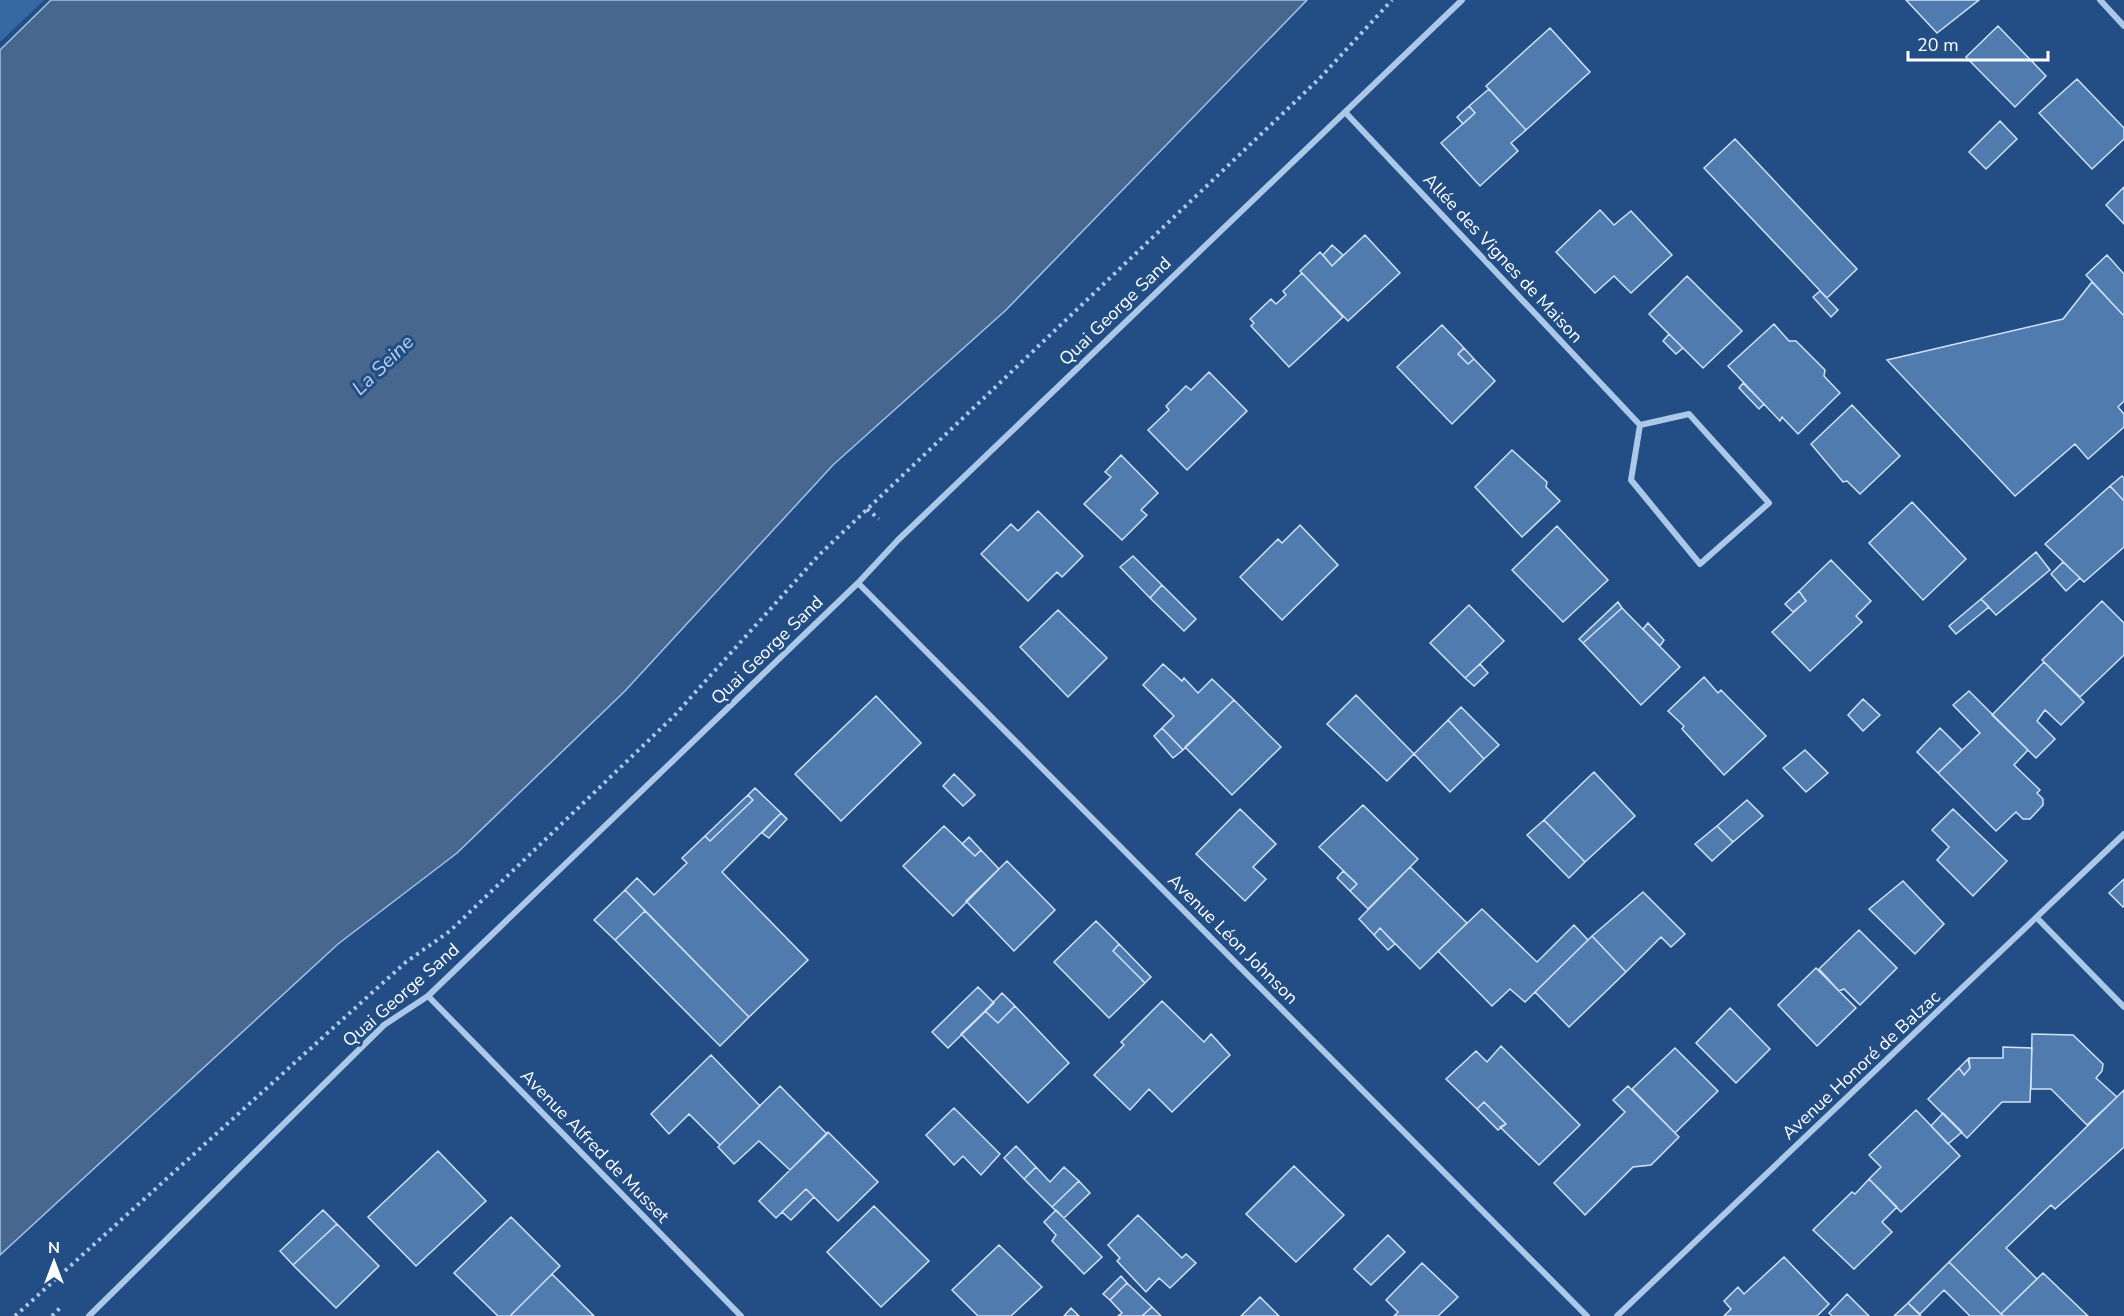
<svg xmlns="http://www.w3.org/2000/svg" width="2124" height="1316" font-family="'Nunito Sans',sans-serif">
<rect width="100%" height="100%" fill="#224e85"/>
<path fill="#3668a2" d="M0,0H44L0,42Z"/>
<path fill="#48678f" stroke="#9fc3ea" stroke-width="1.5" d="M51,0H1307L1006,310L833,465L625,691L457,853L338,944L0,1255V50Z"/>
<path fill="#4f7baf" stroke="#d0e2f7" stroke-width="1.5" d="M1906,0H1979L1937,33Z
M1998,26L2046,76L2015,107L1966,57Z
M1550,28L1590,72L1526,130L1486,86Z
M2077,79L2124,128V139L2092,169L2039,113Z
M1489,89L1526,130L1511,143L1518,151L1480,186L1441,143L1475,113L1469,106Z
M1469,106L1475,113L1463,124L1457,117Z
M2000,121L2017,139L1986,169L1969,152Z
M1735,139L1857,269L1827,298L1704,168Z
M2124,187V224L2106,205Z
M1600,210L1614,225L1631,211L1672,255L1631,293L1614,276L1595,293L1556,252Z
M1365,235L1400,273L1348,321L1300,271L1320,252L1332,266Z
M1332,245L1343,255L1332,266L1323,255Z
M2107,255L2124,274V316L2086,275Z
M1302,273L1343,317L1289,367L1251,326L1254,323L1250,319L1271,299L1276,304L1286,295L1283,291Z
M1687,276L1742,331L1703,368L1649,314Z
M2092,282L2124,316V401L2118,407L2124,414V427L2088,459L2075,444L2015,496L1887,360L2063,319Z
M1820,291L1838,310L1831,317L1813,297Z
M1774,324L1789,341H1796L1825,370L1824,376L1840,393L1798,434L1782,417L1780,421L1728,366Z
M1442,325L1464,348L1458,354L1468,364L1474,359L1495,381L1452,424L1397,367Z
M1669,334L1683,348L1676,354L1663,341Z
M1464,348L1474,359L1468,364L1458,354Z
M1209,372L1247,411L1187,470L1148,430L1169,410L1166,406L1186,386L1191,390Z
M1743,383L1764,404L1759,409L1739,388Z
M1852,405L1900,456L1860,494L1847,481L1843,482L1811,444Z
M1512,450L1547,482L1546,487L1560,501L1522,537L1475,487Z
M1121,455L1158,493L1141,510L1147,515L1122,540L1084,504L1111,477L1105,472Z
M2122,476L2124,478V501L2110,486Z
M2110,486L2124,501V547L2084,582L2045,544Z
M1912,502L1966,559L1923,600L1869,543Z
M1038,511L1083,556L1062,577L1057,572L1028,601L981,554L1011,524L1018,531Z
M1300,525L1338,565L1282,620L1240,577L1278,539L1282,543Z
M1557,526L1608,580L1563,622L1512,570Z
M2036,552L2050,570L1996,615L1981,599Z
M1133,556L1162,585L1150,598L1120,567Z
M1831,560L1871,601L1856,616L1862,622L1810,671L1772,632L1806,601L1799,591Z
M2063,562L2080,578L2066,591L2051,574Z
M1162,585L1196,619L1184,631L1150,598Z
M1799,591L1806,601L1793,612L1785,604Z
M1981,599L1989,607L1956,634L1949,626Z
M2102,601L2124,623V655L2080,697L2042,660Z
M1618,602L1622,608L1583,643L1579,639Z
M1469,605L1504,641L1465,678L1430,643Z
M1622,608L1680,667L1641,705L1583,643Z
M1058,610L1107,658L1068,697L1020,647Z
M1648,623L1664,640L1660,646L1643,629Z
M2044,662L2084,702L2061,725L2045,710L2037,721L2055,739L2036,758L1992,715Z
M1163,664L1182,681L1184,678L1198,693L1212,679L1234,700L1183,750L1162,728L1174,716L1143,685Z
M1480,664L1488,673L1474,686L1465,678Z
M1704,677L1718,693L1721,690L1766,736L1724,775L1682,729L1684,726L1668,711Z
M1969,691L2028,750L2014,765L2040,790L2037,793L2043,799V805L2030,819H2023L2016,812L1996,831L1938,773L1980,733L1953,705Z
M1356,695L1414,754L1387,781L1327,724Z
M876,696L921,743L841,821L795,774Z
M1863,699L1880,715L1863,731L1848,715Z
M1234,700L1281,747L1232,795L1185,747Z
M1461,707L1499,745L1484,759L1448,720Z
M1448,720L1484,759L1450,792L1414,754Z
M1162,728L1183,750L1173,758L1154,736Z
M1940,728L1962,750L1938,773L1917,752Z
M1805,750L1828,773L1806,792L1783,768Z
M1594,772L1635,816L1585,862L1544,820Z
M954,774L975,795L963,806L943,786Z
M755,788L781,813L722,872L808,960L749,1017L625,890L637,878L654,895L687,863L682,858L705,836L710,841L753,800L748,795Z
M748,795L753,800L710,841L705,836Z
M1747,800L1763,816L1733,842L1717,826Z
M1363,805L1418,859L1368,909L1350,891L1357,884L1319,847Z
M1240,809L1276,844L1253,867L1266,879L1245,901L1196,854Z
M1953,809L2007,861L1973,896L1937,860L1949,847L1932,830Z
M781,813L787,819L769,838L762,833Z
M1544,820L1585,862L1569,878L1527,835Z
M944,826L975,856L981,850L999,869L953,916L903,866Z
M1717,826L1733,842L1712,861L1695,844Z
M969,837L981,850L975,856L962,844Z
M1007,861L1055,910L1014,951L966,901Z
M1410,867L1467,923L1420,969L1380,928L1374,935L1359,919Z
M1343,871L1357,884L1350,891L1337,878Z
M2124,879V906L2123,907L2109,893Z
M1903,881L1944,924L1915,954L1869,909Z
M625,890L645,911L615,940L594,920Z
M1643,892L1685,934L1671,947L1661,937L1626,972L1592,936Z
M1482,909L1537,962L1574,925L1588,940L1525,1002L1510,989L1492,1006L1438,951Z
M645,911L749,1017L720,1046L615,940Z
M1096,921L1119,944L1113,951L1145,983L1109,1018L1054,962Z
M1380,928L1395,944L1388,950L1374,935Z
M1859,930L1897,968L1860,1005L1844,989L1839,991L1819,969Z
M1592,936L1626,972L1569,1027L1535,992Z
M1119,944L1151,977L1145,983L1113,951Z
M1816,968L1856,1008L1817,1046L1778,1005Z
M978,987L994,1003L948,1048L932,1032Z
M1002,993L1015,1006L998,1023L985,1011Z
M1162,1001L1204,1042L1211,1034L1230,1055L1172,1112L1149,1089L1130,1110L1094,1075L1124,1045L1121,1042Z
M1015,1006L1069,1063L1028,1103L961,1034L985,1011L998,1023Z
M1730,1008L1770,1049L1736,1083L1696,1043Z
M2032,1034L2073,1035L2103,1064L2102,1071L2096,1078L2117,1097L2087,1125L2051,1089H2031Z
M1501,1046L1580,1125L1539,1165L1500,1127L1506,1124L1484,1102L1477,1109L1446,1079L1476,1051L1487,1062Z
M2003,1047L2032,1048L2030,1102H2002L1967,1138L1928,1099L1959,1068L1964,1075L1970,1068L1969,1058H2003Z
M1675,1048L1718,1091L1675,1133L1632,1089Z
M711,1055L760,1106L720,1145L689,1114L669,1134L651,1114Z
M1968,1059L1970,1068L1964,1075L1959,1068Z
M780,1086L827,1134L790,1170L759,1141L734,1164L718,1147Z
M1628,1086L1679,1137L1651,1165L1633,1167L1585,1215L1554,1183L1625,1112L1613,1100Z
M2124,1090V1147L2055,1209L2051,1205L2006,1248L2037,1279L2001,1314L1949,1262Z
M1484,1102L1506,1124L1498,1130L1477,1109Z
M954,1108L1000,1154L981,1175L963,1156L954,1165L926,1135Z
M1916,1110L1960,1156L1901,1212L1869,1179L1881,1167L1869,1155Z
M1943,1113L1962,1132L1948,1144L1931,1126Z
M828,1132L878,1182L838,1221L806,1189L776,1218L759,1201Z
M1016,1146L1036,1167L1024,1179L1004,1158Z
M438,1151L486,1201L416,1266L368,1217Z
M1294,1166L1344,1215L1296,1262L1246,1214Z
M1036,1167L1050,1182L1064,1167L1079,1181L1052,1207L1024,1179Z
M1869,1179L1897,1207L1882,1222L1892,1232L1854,1269L1813,1230L1852,1192L1855,1194Z
M1079,1181L1090,1193L1064,1218L1052,1207Z
M806,1189L814,1197L791,1220L782,1212Z
M874,1206L929,1261L881,1307L827,1252Z
M323,1210L337,1224L293,1265L280,1251Z
M1056,1210L1102,1257L1084,1274L1052,1241L1056,1235L1044,1222Z
M1138,1215L1182,1258L1186,1254L1196,1263L1170,1288L1159,1278L1146,1292L1117,1261L1120,1258L1108,1245Z
M511,1217L560,1266L510,1316H498L454,1273Z
M337,1224L379,1266L336,1308L293,1265Z
M1388,1235L1405,1252L1371,1285L1354,1269Z
M999,1245L1042,1287L1011,1316H978L952,1290Z
M1784,1257L1829,1304L1817,1316H1724L1731,1309L1724,1301L1738,1287L1744,1294Z
M1949,1262L2001,1314L2004,1316H1970L1944,1290L1920,1314L1908,1303Z
M1422,1263L1458,1297L1438,1316H1394L1398,1312L1386,1300Z
M2043,1273L2088,1316H2004L2001,1314Z
M552,1274L594,1316H510Z
M1121,1276L1127,1283L1110,1300L1103,1294Z
M1127,1283L1152,1307L1142,1316H1118L1122,1313L1110,1300Z
M1847,1294L1869,1316H1832L1829,1313Z
M1260,1297L1279,1316H1241Z
M1908,1303L1921,1316H1894Z
M1152,1307L1161,1316H1142Z
M1071,1308L1079,1316H1064Z"/>
<g fill="none" stroke-linecap="round" stroke-linejoin="round">
<path stroke="#acc8e9" stroke-width="4" stroke-dasharray="3 4.5" stroke-linecap="butt" d="M867,509L879,519
M15,1316L406,962L450,931L674,716L819,555L1319,79L1392,0
M52,1316L62,1306"/>
<path stroke="#acc8e9" stroke-width="6" d="M2100,0L2124,26
M1345,112L1640,425
M1689,414L1769,503L1700,564L1631,480L1640,425Z
M858,583L1587,1316
M2038,919L2124,1007
M428,996L741,1316
M89,1316L384,1025L428,996L858,583L898,540L1462,0
M1617,1316L2124,834"/>
</g>
<g text-anchor="middle" dominant-baseline="central" stroke-width="6" stroke-linejoin="round" paint-order="stroke">
<g font-size="18" fill="#fff" stroke="#224e85">
<text transform="translate(1503 258) rotate(47)">Allée des Vignes de Maison</text>
<text transform="translate(1115 311) rotate(-44)">Quai George Sand</text>
<text transform="translate(767 650) rotate(-44)">Quai George Sand</text>
<text transform="translate(1233 939) rotate(45)">Avenue Léon Johnson</text>
<text transform="translate(401 995) rotate(-41)">Quai George Sand</text>
<text transform="translate(1861 1065) rotate(-43)">Avenue Honoré de Balzac</text>
<text transform="translate(595 1146) rotate(46)">Avenue Alfred de Musset</text>
</g>
<g font-size="20" font-style="italic" fill="#b7d2f0" stroke="#224e85">
<text transform="translate(383 365) rotate(-44)">La Seine</text>
</g>
</g>
<g transform="translate(54 1262)" stroke="#224e85" stroke-width="4.5" paint-order="stroke">
<path d="M0-4.5L10 22L0 15L-10 22Z" fill="#ffffff"/>
<text y="-9" font-size="16" font-weight="bold" text-anchor="middle" fill="#ffffff">N</text>
</g>
<path d="M1908 51v9h140v-9" fill="none" stroke="#ffffff" stroke-width="3"/>
<text x="1917" y="51" font-size="18" fill="#ffffff" stroke="#224e85" stroke-width="4.5" paint-order="stroke">20 m</text>
</svg>
